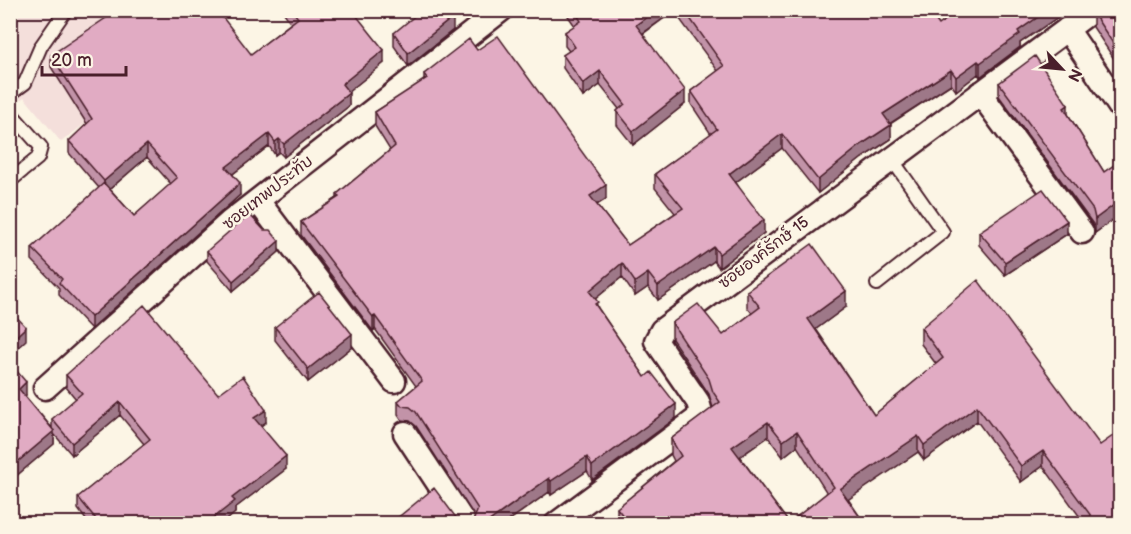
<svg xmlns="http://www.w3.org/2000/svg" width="1131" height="534" font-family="'Balsamiq Sans','Playpen Sans Thai',sans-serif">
<rect width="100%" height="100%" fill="#fcf5e5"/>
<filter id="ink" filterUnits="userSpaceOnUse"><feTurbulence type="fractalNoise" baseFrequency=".0167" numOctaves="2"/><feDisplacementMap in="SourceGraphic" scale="12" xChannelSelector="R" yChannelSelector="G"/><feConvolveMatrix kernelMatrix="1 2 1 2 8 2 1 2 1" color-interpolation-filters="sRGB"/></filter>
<g filter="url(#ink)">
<path fill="#f4dfdb" d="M11,11H233L61,142L24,97L11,108Z"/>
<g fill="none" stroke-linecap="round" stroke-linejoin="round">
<g stroke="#4a1f2b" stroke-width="16">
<path id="lane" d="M10,94L25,83L41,46L66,10
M10,112L41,147L38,158L10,181
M877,284L943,232L891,158"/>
</g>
<g stroke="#4a1f2b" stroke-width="27">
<path id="street" d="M1067,29L1120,107
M980,93L1082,232
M258,201L394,381
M45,388L230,222L501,10
M405,433L465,524
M556,524L698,418L700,409L698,402L656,341L662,330L1093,10"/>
</g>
<path stroke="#4a1f2b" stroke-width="4" stroke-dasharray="4.5 4.5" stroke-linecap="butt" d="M10,514L28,524"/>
<use href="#lane" stroke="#fcf5e5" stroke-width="12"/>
<use href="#street" stroke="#fcf5e5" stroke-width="22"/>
</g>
<path fill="#c293a8" stroke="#4a1f2b" stroke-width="1.5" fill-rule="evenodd" d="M282,10H363L357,16L384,63L348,92L349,106L284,157L279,152L275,155L269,146L233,174L240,195L91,329L59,295V288L32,260V248L99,188L69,153V141L87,124L51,67V55L251,54L291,23ZM147,157L171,184L134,216L110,189Z
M564,10H928L939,25L959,10H1068L1020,43V47L980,77L978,74L956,91L951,84L890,124L891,139L862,158L818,193L782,148L736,182L764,233L719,268L714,261L658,300L648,287L635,296L622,277L595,299L598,308L645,377L676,418L592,480L587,471L551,495L549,492L504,524L460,523L473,521L475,517L416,426L410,421L402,420L398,414V401L416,386L375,329L373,331L301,235V222L337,198V194L390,150L375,126V112L424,81V74L477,50L606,199L597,205L628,245L675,213L655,188V174L711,134L691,104V91L718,71L674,11L643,34L685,104L633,145L617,125V111L619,109L600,85L583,97L563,68V55L569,51L565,46V32L575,26Z
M1120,10V68L1093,27V13Z
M453,30L408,66L394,46V33Z
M999,83L1068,114L1104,172L1120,161V219L1118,216L1095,233L1093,224L999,96Z
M979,232L1067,234L1005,275L979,245Z
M207,251L279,252L233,291L207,261Z
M747,291L846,307L816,329L874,415L936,364L921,344V328L1120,524H1085L1043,466L1021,482L977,421L924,460L918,452L848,499L865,524L617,522V508L674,461L671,455V439L713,408L709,394L672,339V323L723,335L752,313L747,307ZM768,437L783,457L797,446L827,493L789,523L740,457Z
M275,327L352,347L308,382L275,340Z
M10,363L26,395L25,396L52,428V419L76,399L66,387V375L218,394L266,422L261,426L286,469L235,508V513L222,524H89L78,509V497L144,444L120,415L72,455L54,434V444L15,477L10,472Z"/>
<path fill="#9e7888" stroke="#4a1f2b" stroke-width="1.5" d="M350,10H363L350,20Z
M458,10H464L458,15Z
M656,10L674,11L636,38V25Z
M1048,10H1068L1020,43V47L980,77V63L1018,31Z
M453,17V30L408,66V53Z
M384,50V63L342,97V84Z
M978,61V74L956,91V77Z
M951,70V84L883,128V114Z
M600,71V85L583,97V84Z
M685,90V104L633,145V131Z
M349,93V106L284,157V144Z
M1068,105V118L1064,108Z
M891,125V139L862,158L818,193V180L862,144Z
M269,134V146L226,179V167Z
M782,134V148L729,187V174Z
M279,139V152L275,155V142Z
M147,144V157L104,194V181Z
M240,183V195L91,329V317Z
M606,185V199L590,209V196Z
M1118,202V216L1095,233V219Z
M764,220V233L719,268V254Z
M1067,221V234L1005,275V262Z
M279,241V252L233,291V281Z
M714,247V261L658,300V286Z
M15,254V267L10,270V258Z
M622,263V277L589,304V291Z
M648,273V287L635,296V282Z
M846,291V307L808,335V319Z
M375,316V329L373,331V317Z
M26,327V340L10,355V342Z
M352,334V347L308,382V369Z
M26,382V395L19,401V389Z
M120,402V415L72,455V443Z
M676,404V418L592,480V466Z
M977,406V421L924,460V445Z
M266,410V422L254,430V418Z
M768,422V437L732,462V447Z
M54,431V444L15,477V464Z
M797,431V446L783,457V441Z
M918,436V452L840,505V489Z
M1043,451V466L1021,482V466Z
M286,456V469L235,508V513L222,524H206L232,498Z
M587,457V471L551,495V481Z
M549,478V492L504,524H485Z
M117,518V524H112Z"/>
<path fill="#e1abc3" stroke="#4a1f2b" stroke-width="1.5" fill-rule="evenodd" d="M118,10H217L251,54L298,18L292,10H352L384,50L342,84L349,93L284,144L279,139L275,142L269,134L226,167L240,183L91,317L59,283L62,279L32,248L104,183L134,216L177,178L147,144L104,181L69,141L92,119L51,55Z
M422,10H448L453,17L408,53L394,33Z
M574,10H656L636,25L685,90L633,131L617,111L625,104L600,71L583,84L563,55L575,47L565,32L581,21Z
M684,10H928L939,25L959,10H1048L1018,31L1020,34L980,63L978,61L956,77L951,70L883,114L891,125L862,144L818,180L782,134L729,174L764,220L719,254L714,247L658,286L648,273L635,282L622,263L589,291L598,302L595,304L645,377L651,372L676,404L592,466L587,457L551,481L549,478L485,524H390L434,488L460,523L473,521L478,509L416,412L410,407L402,406L398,401L422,381L375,316L373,317L301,222L339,197L337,194L395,146L375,112L427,78L424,74L469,39L477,50L498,36L606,185L590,196L628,245L683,208L655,174L717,129L691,91L724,66Z
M1096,10H1120V54L1093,13Z
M1035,56L1068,105L1064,108L1104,172L1120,161V205L1118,202L1095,219L1093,210L999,83Z
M1043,189L1067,221L1005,262L979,232Z
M249,214L264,230H270L279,241L233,281L207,251Z
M812,244L846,291L808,319L874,415L943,358L921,328L978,280L1100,445L1120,431V524H1097L1043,451L1021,466L977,406L924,445L918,436L840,489L865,524H614L624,517L617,508L681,456L671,439L720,402L713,392L709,379L672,323L698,304L723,335L760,307L747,291ZM768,422L783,441L797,431L834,487L789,523L732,447Z
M10,249L15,254L10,258Z
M319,292L352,334L308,369L275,327Z
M144,305L218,394L243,376L266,410L254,418L286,456L232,498L235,501L206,524H122L117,518L112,524H100L78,497L150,439L120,402L72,443L52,419L82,393L66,375Z
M10,310L26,327L10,342Z
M10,363L26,382L19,389L54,431L15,464L10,459Z
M294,516L300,524H284Z
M986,518L990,524H978Z"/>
</g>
<g text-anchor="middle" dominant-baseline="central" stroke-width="5" stroke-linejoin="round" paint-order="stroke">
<g font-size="16" fill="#4a1f2b" stroke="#fcf5e5">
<text transform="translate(268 193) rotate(-38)">ซอยเทพประทับ</text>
<text transform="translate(764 253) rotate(-37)">ซอยองค์รักษ์ 15</text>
</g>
</g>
<rect width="1131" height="534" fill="none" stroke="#fcf5e5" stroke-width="36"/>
<rect x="18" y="18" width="1095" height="498" fill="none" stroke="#4a1f2b" stroke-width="2" filter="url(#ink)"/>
<g transform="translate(1062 69) rotate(116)" stroke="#fcf5e5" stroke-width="4.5" paint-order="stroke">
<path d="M0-4.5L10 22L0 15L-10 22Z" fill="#4a1f2b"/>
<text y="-9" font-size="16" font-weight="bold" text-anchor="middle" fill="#4a1f2b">N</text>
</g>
<path d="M42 66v9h84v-9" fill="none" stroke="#4a1f2b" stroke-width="3"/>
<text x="51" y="66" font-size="18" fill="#4a1f2b" stroke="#fcf5e5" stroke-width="4.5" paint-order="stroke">20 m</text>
</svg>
